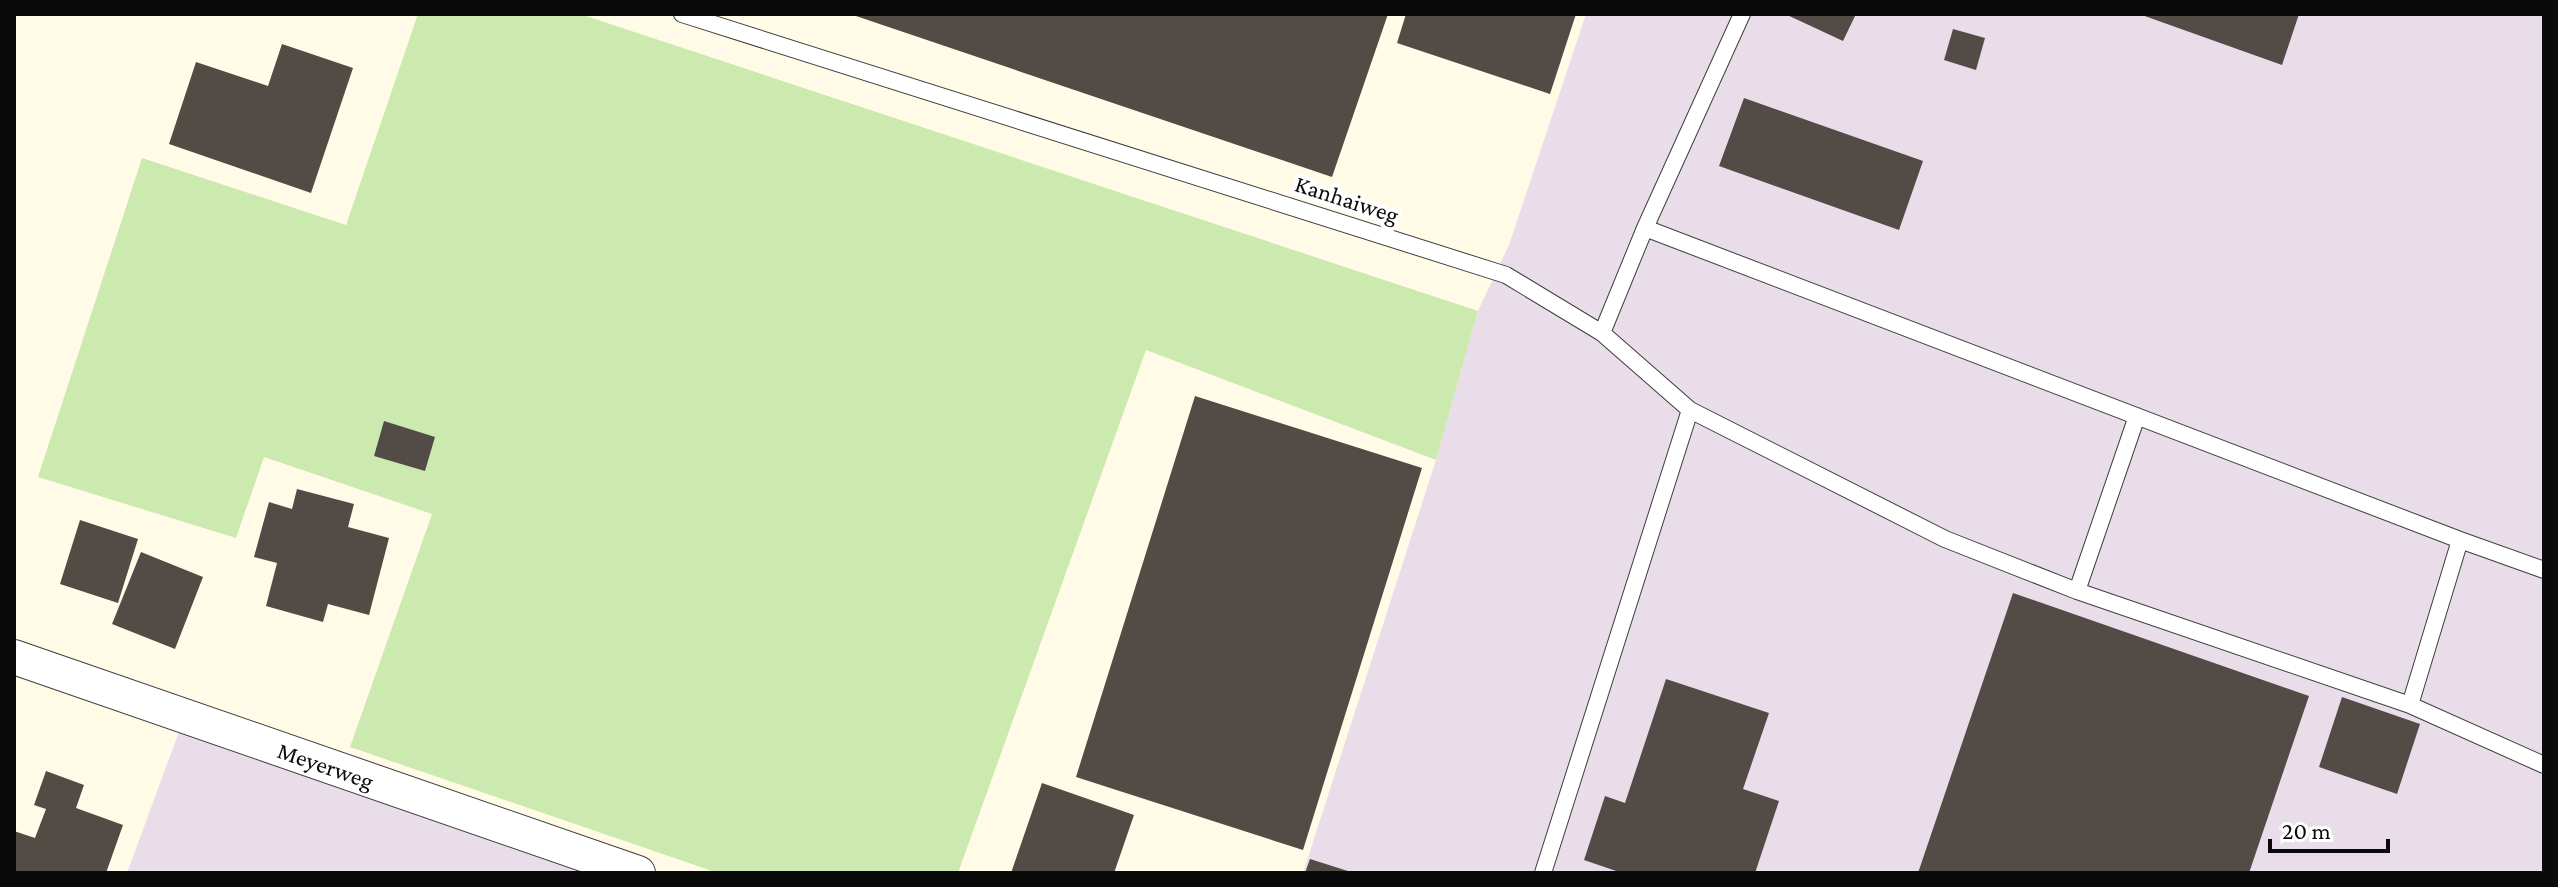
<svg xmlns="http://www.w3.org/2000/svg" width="2558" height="887" font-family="'Crimson Pro',serif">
<rect width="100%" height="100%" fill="#fffbe7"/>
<path fill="#e9ddea" d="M1586,14H2544V873H1303L1436,460L1478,311L1509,245Z
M180,729L591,873H127Z"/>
<path fill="#cceab0" d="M418,14H580L1478,311L1436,460L1146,350L958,873H718L350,747L432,514L264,457L236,538L38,477L142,158L346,225Z"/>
<path fill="#534b46" d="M850,14H1388L1332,177Z
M1406,14H1576L1550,94L1397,43Z
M1785,14H1856L1843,41Z
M2139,14H2299L2282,65Z
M1953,29L1985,38L1976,70L1944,60Z
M282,44L353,68L311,193L169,144L196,62L268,86Z
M1744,98L1923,161L1899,230L1719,166Z
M1195,396L1422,468L1303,850L1076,777Z
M384,421L435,437L425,471L374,456Z
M297,489L354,504L348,527L389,538L369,615L328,604L323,622L266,606L277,563L254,557L269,502L292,509Z
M80,520L138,539L118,603L60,584Z
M141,552L203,577L175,649L112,624Z
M2013,593L2309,696L2249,873H1918Z
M1666,679L1769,713L1743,789L1779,801L1755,873H1622L1584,860L1605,796L1625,803Z
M2342,697L2420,724L2397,794L2319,767Z
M46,771L84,785L76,808L123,825L106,873H14V831L35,838L46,809L34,805Z
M1042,783L1134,815L1114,873H1011Z
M1310,859L1351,872V873H1305Z"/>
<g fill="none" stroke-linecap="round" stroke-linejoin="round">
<g stroke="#3d3d3d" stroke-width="18">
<path id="lane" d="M682,14L1506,275L1602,333L1690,410L1945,539L2077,591L2410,705L2544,765
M1645,228L2460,540L2544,570
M1602,333L1645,228L1742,14
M2077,591L2137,416
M2410,705L2460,540
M1543,873L1690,410"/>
</g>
<g stroke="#3d3d3d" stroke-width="36">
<g id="street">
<path id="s1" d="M14,657L638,873"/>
</g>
</g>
<use href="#lane" stroke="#fff" stroke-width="16"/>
<use href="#street" stroke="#fff" stroke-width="34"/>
</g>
<g text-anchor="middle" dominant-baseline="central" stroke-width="8" stroke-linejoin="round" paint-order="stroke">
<g font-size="24" fill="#0a0a0a" stroke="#fff">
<text transform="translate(1347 199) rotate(18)">Kanhaiweg</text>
<text stroke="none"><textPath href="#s1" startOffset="330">Meyerweg</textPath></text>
</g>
</g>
<rect width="2558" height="887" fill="none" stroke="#0a0a0a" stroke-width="32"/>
<path d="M2270 839v12h118v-12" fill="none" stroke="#0a0a0a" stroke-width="4"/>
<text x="2282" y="839" font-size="24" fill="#0a0a0a" stroke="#ffffff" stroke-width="6" paint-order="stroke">20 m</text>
</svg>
